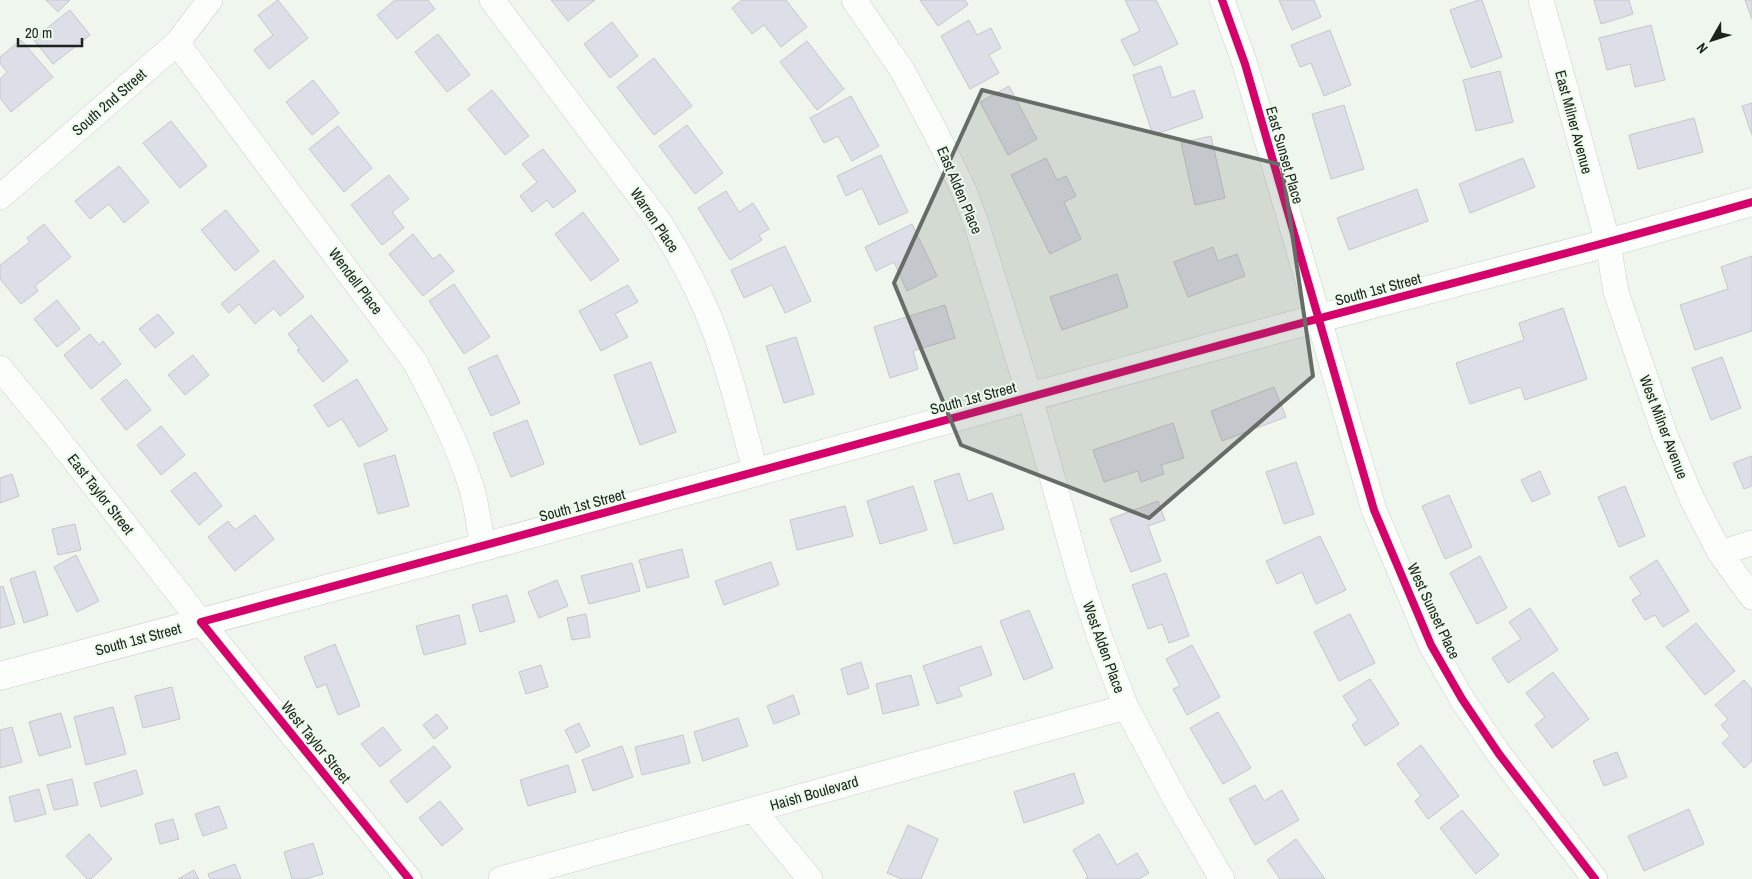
<svg xmlns="http://www.w3.org/2000/svg" width="1752" height="879" font-family="'Archivo Narrow',sans-serif">
<rect width="100%" height="100%" fill="#eef6ee"/>
<path fill="#dcdfe7" stroke="#c4c8c7" d="M46,0H70L58,12Z
M278,0L308,38L269,69L254,50L273,35L258,15Z
M395,0H428L435,9L397,39L377,15Z
M551,0H595L568,21Z
M742,0H786L807,27L781,47L764,25L752,34L732,8Z
M920,0H965L968,5L938,26Z
M1125,0H1156L1178,44L1134,66L1121,40L1140,31Z
M1279,0H1314L1321,17L1292,30Z
M1479,0H1482L1502,57L1471,68L1450,10Z
M1594,0H1629L1633,14L1601,24Z
M1745,0H1752V19Z
M70,10L90,35L53,64L33,39Z
M969,20L977,35L991,28L1001,48L989,55L999,73L970,89L941,36Z
M612,22L638,56L610,78L584,44Z
M1651,25L1665,80L1635,87L1630,64L1607,70L1599,38Z
M1330,30L1351,85L1324,96L1311,63L1300,67L1291,45Z
M438,34L470,75L447,92L415,52Z
M21,40L53,77L11,112L0,98V79L7,72L0,63V57Z
M807,41L844,89L817,110L780,62Z
M654,58L692,106L654,135L617,87Z
M1161,66L1172,98L1194,90L1203,118L1153,135L1133,75Z
M1500,71L1513,122L1476,131L1463,80Z
M313,80L339,113L312,135L286,102Z
M1009,86L1037,139L1008,155L980,102Z
M492,90L529,136L505,155L468,109Z
M851,96L879,146L852,161L838,136L824,143L810,118Z
M1752,103V135L1742,106Z
M1344,105L1364,169L1331,179L1312,114Z
M1694,118L1703,152L1638,169L1629,135Z
M171,121L207,166L180,188L143,143Z
M687,125L723,173L695,194L659,146Z
M338,126L372,168L344,192L309,149Z
M1211,136L1225,198L1195,205L1181,143Z
M543,149L576,191L553,208L547,200L532,212L520,196L537,182L522,164Z
M881,155L908,212L879,225L862,188L846,196L837,176Z
M1046,158L1057,180L1066,176L1076,196L1064,202L1081,239L1050,254L1011,175Z
M1523,158L1535,187L1470,213L1459,184Z
M119,166L149,202L124,223L109,204L90,219L75,201Z
M389,175L409,199L392,212L404,228L382,245L351,205Z
M1417,189L1428,221L1349,250L1337,218Z
M726,191L739,212L753,203L769,229L759,235L762,240L730,260L698,208Z
M226,210L259,251L235,271L201,230Z
M583,212L619,260L591,281L555,234Z
M44,224L71,257L35,286L38,291L21,304L0,279V265L30,242L27,238Z
M912,224L937,276L907,291L894,262L876,271L865,247Z
M413,234L433,259L440,254L454,271L423,296L389,254Z
M785,246L811,301L785,313L772,285L744,298L731,270Z
M1213,247L1218,261L1237,254L1245,276L1188,297L1174,262Z
M1752,256V331L1695,350L1680,305L1728,289L1721,267Z
M274,260L304,297L280,316L274,308L255,324L239,304L229,313L221,304Z
M1117,274L1128,307L1062,330L1050,297Z
M454,284L490,337L464,354L429,301Z
M628,285L638,302L615,314L628,337L601,351L579,311Z
M57,300L80,329L57,347L34,319Z
M945,305L955,338L913,351L918,369L890,378L874,327Z
M1563,308L1587,379L1525,400L1521,387L1470,404L1456,363L1524,340L1519,323Z
M158,314L174,333L155,348L139,329Z
M311,315L348,361L323,382L297,350L300,349L288,334Z
M90,334L99,345L103,341L121,364L91,389L64,355Z
M796,337L814,394L784,403L766,346Z
M193,355L209,375L185,395L168,375Z
M497,355L520,403L491,416L468,368Z
M1722,357L1741,408L1711,420L1692,368Z
M651,362L676,432L640,445L614,375Z
M126,379L151,410L126,430L101,399Z
M357,379L388,430L359,447L342,419L328,427L314,405Z
M1274,387L1286,417L1222,441L1211,411Z
M527,420L544,464L511,477L493,433Z
M1173,423L1184,458L1161,465L1164,474L1141,482L1138,471L1104,482L1093,450Z
M161,426L185,455L161,475L137,445Z
M395,455L409,506L378,514L364,464Z
M1752,456V486L1744,489L1733,463Z
M1296,462L1314,514L1284,524L1266,472Z
M1540,471L1550,494L1532,502L1521,480Z
M195,472L222,506L199,525L171,491Z
M959,473L968,501L992,493L1004,529L954,544L934,481Z
M12,474L19,496L0,503V478Z
M913,486L927,530L880,544L867,501Z
M1625,486L1645,536L1619,547L1598,497Z
M1449,495L1472,547L1445,559L1422,506Z
M1158,501L1165,520L1148,526L1161,561L1131,572L1110,519Z
M845,506L853,536L797,550L790,520Z
M255,515L274,539L235,571L208,537L228,521L235,530Z
M75,524L81,550L58,555L52,529Z
M1320,536L1346,590L1316,604L1302,572L1277,584L1266,561Z
M682,549L689,577L647,588L639,560Z
M76,555L99,601L77,612L54,567Z
M1480,556L1507,608L1477,624L1450,573Z
M1657,560L1689,611L1663,627L1655,615L1645,620L1632,600L1641,594L1630,577Z
M771,562L779,585L724,605L715,581Z
M632,563L640,591L589,604L581,576Z
M35,571L48,615L24,623L10,579Z
M1166,573L1189,636L1169,643L1162,624L1148,629L1132,585Z
M557,580L568,606L539,618L528,592Z
M3,586L15,624L0,628V587Z
M507,595L515,622L480,632L472,605Z
M1530,608L1558,650L1508,683L1492,658L1521,639L1509,622Z
M1029,610L1053,668L1024,680L1000,621Z
M586,614L590,637L572,640L567,618Z
M1350,614L1375,663L1339,681L1314,632Z
M459,615L466,644L424,655L416,626Z
M1696,623L1735,671L1705,695L1666,647Z
M335,644L360,706L338,715L326,684L317,688L304,657Z
M1192,645L1220,697L1187,715L1173,689L1180,686L1166,659Z
M981,646L992,675L958,687L962,696L937,704L923,666Z
M861,662L869,688L848,695L841,669Z
M541,665L548,687L526,694L519,672Z
M1553,672L1589,719L1552,748L1535,725L1545,717L1526,693Z
M911,675L919,705L883,714L876,684Z
M1370,679L1399,724L1365,746L1352,725L1358,720L1343,696Z
M1744,680L1752,689V761L1744,768L1722,743L1730,736L1721,725L1728,719L1715,705Z
M172,687L180,719L143,728L135,696Z
M793,695L800,714L774,724L767,706Z
M113,707L126,754L86,765L74,717Z
M1218,712L1251,768L1223,784L1190,728Z
M61,713L71,747L39,756L29,722Z
M437,714L448,728L434,739L423,725Z
M738,718L748,746L703,761L694,732Z
M579,723L590,746L576,753L565,730Z
M12,727L22,762L0,768V730Z
M383,727L401,750L380,767L361,744Z
M683,735L690,763L642,775L635,747Z
M1421,745L1459,796L1428,819L1415,801L1421,796L1397,764Z
M434,746L451,767L407,803L390,781Z
M622,746L633,777L593,791L582,760Z
M1617,752L1627,777L1604,786L1593,761Z
M568,765L576,792L528,806L520,780Z
M136,770L143,794L101,807L94,783Z
M1074,773L1084,803L1024,823L1014,792Z
M72,779L78,805L54,810L47,785Z
M1255,785L1264,801L1282,790L1299,820L1255,845L1229,799Z
M39,789L46,814L15,822L9,797Z
M440,801L463,829L442,846L419,818Z
M219,806L227,828L203,836L195,814Z
M1689,809L1704,844L1644,871L1628,836Z
M1462,810L1499,855L1476,874L1440,828Z
M173,819L179,839L160,844L155,824Z
M908,825L938,839L921,879H902L887,873Z
M89,834L112,859L91,879H87L66,856Z
M1099,834L1117,865L1137,853L1149,873L1139,879H1085L1088,877L1073,850Z
M1296,839L1325,879H1280L1267,860Z
M313,843L323,874L305,879H292L284,852Z
M235,864L241,879H210L208,874Z
M194,870L199,879H178Z"/>
<g fill="none" stroke-linecap="round" stroke-linejoin="round">
<g stroke="#cbd1cb" stroke-width="26">
<path id="street" d="M492,0L660,223C681,257 701,294 715,332C732,378 743,426 756,473
M854,0L902,70L935,131L964,191L976,223L1030,397L1079,574L1101,641L1126,707L1174,797L1222,879
M1222,0L1245,64L1374,510L1431,645L1462,699L1499,754L1595,879
M1541,0L1608,243L1616,292L1665,435L1692,499L1720,553L1752,597
M177,43L415,362C436,402 457,443 471,486C477,505 479,527 483,547
M0,197L177,43L210,0
M0,368L47,425L201,622L409,879
M1720,553L1752,543
M754,811L810,879
M501,879L1126,707"/>
</g>
<g stroke="#cbd1cb" stroke-width="29">
<path id="secondary" d="M0,676L483,547L1289,326L1608,243L1752,202"/>
</g>
<use href="#street" stroke="#fcfefc" stroke-width="25"/>
<use href="#secondary" stroke="#fcfefc" stroke-width="28"/>
<g stroke="#ebfaeb" stroke-width="11">
<path id="cycleway" d="M1222,0L1245,64L1374,510L1431,645L1462,699L1499,754L1595,879
M409,879L201,622C537,533 871,440 1206,349C1388,299 1571,254 1752,202"/>
</g>
<use href="#cycleway" stroke="#d6006c" stroke-width="8"/>
</g>
<path fill="#666c66" fill-opacity="0.2" stroke="#666c66" stroke-width="4" stroke-linejoin="round" d="M982,90L1282,165L1313,376L1149,518L961,445L894,283Z"/>
<g text-anchor="middle" dominant-baseline="central" stroke-width="4" stroke-linejoin="round" paint-order="stroke">
<g font-size="15" fill="#1d221d" stroke="#ebfaeb">
<text transform="translate(109 102) rotate(-41)">South 2nd Street</text>
<text transform="translate(1574 122) rotate(75)">East Milner Avenue</text>
<text transform="translate(1285 155) rotate(74)">East Sunset Place</text>
<text transform="translate(960 190) rotate(67)">East Alden Place</text>
<text transform="translate(655 220) rotate(56)">Warren Place</text>
<text transform="translate(356 281) rotate(53)">Wendell Place</text>
<text transform="translate(1378 289) rotate(-15)">South 1st Street</text>
<text transform="translate(973 398) rotate(-15)">South 1st Street</text>
<text transform="translate(1664 427) rotate(69)">West Milner Avenue</text>
<text transform="translate(101 494) rotate(52)">East Taylor Street</text>
<text transform="translate(582 505) rotate(-15)">South 1st Street</text>
<text transform="translate(1434 611) rotate(65)">West Sunset Place</text>
<text transform="translate(138 639) rotate(-15)">South 1st Street</text>
<text transform="translate(1104 647) rotate(70)">West Alden Place</text>
<text transform="translate(316 742) rotate(51)">West Taylor Street</text>
<text transform="translate(814 793) rotate(-16)">Haish Boulevard</text>
</g>
</g>
<g transform="translate(1712 40) rotate(231)" stroke="#ebfaeb" stroke-width="4" paint-order="stroke">
<path d="M0-4L9 19L0 12L-9 19Z" fill="#1d221d"/>
<text y="-8" font-size="14" font-weight="bold" text-anchor="middle" fill="#1d221d">N</text>
</g>
<path d="M18 38v8h64v-8" fill="none" stroke="#1d221d" stroke-width="2.5"/>
<text x="25" y="38" font-size="15" fill="#1d221d" stroke="#ebfaeb" stroke-width="4" paint-order="stroke">20 m</text>
</svg>
